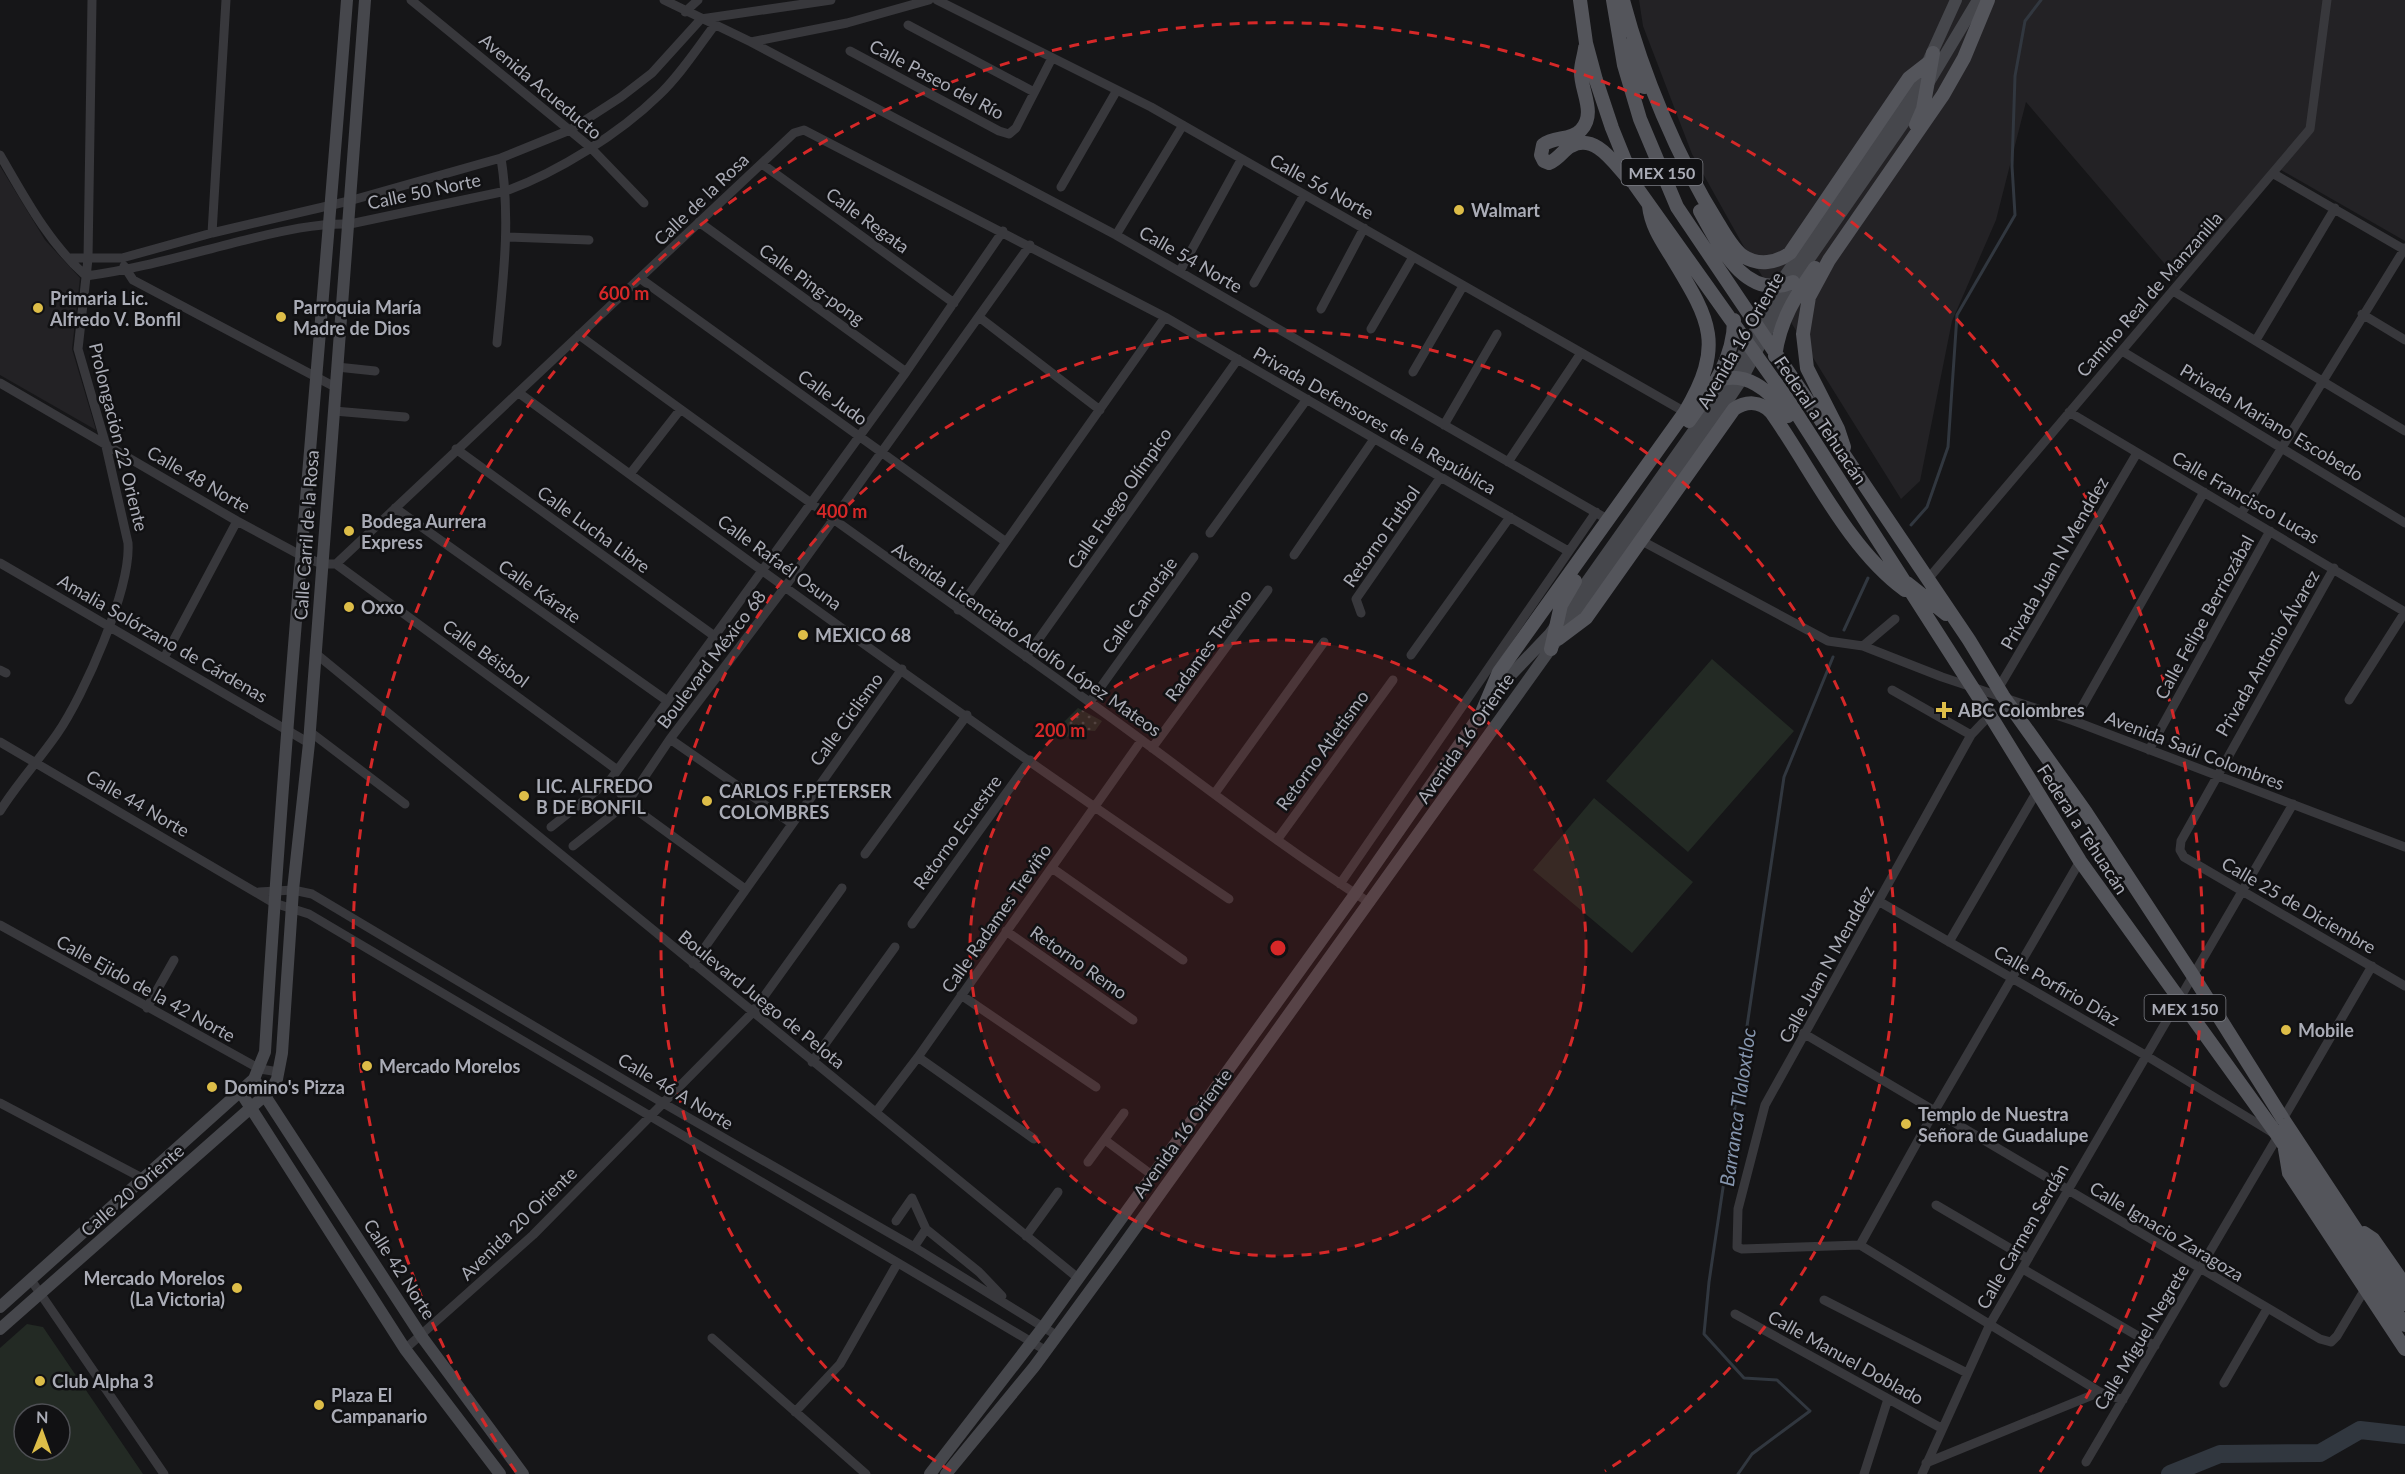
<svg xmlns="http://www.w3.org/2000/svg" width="2405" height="1474" font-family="Lato,sans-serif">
<defs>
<pattern id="park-dots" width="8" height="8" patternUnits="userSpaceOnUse" patternTransform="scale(1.5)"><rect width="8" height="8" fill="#232a24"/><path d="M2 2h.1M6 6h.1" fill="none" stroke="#404642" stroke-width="1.8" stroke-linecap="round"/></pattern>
</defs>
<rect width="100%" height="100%" fill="#161618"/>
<path fill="#232225" d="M1639,0H2405V241L2276,167L2176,277L2026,102L1996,220L1952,321L1920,481L1901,499L1744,247L1692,154L1643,26Z
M0,166L45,240L80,278L72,349L96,430L0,375Z"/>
<path fill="url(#park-dots)" d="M1078,708L1102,721L1095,731L1080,730L1067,737L1058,728Z"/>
<path fill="#232a24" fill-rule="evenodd" d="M1712,659L1794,731L1688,852L1606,781Z
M1594,798L1693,882L1632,953L1533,870Z
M27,1324L43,1327L143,1474H0V1348ZM24,1414H60V1450H24Z"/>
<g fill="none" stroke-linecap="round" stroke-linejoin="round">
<path stroke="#31373f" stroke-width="3" d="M1911,525L1927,507L1948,447L1957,315L2015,215L2012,166L2015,76L2025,21L2041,0
M1844,630L1868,578
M1738,1474L1752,1454L1810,1411L1777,1380L1744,1378L1704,1334L1709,1282L1784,777L1833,657"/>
<path stroke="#31373f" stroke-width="18" d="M2170,1474L2220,1454L2320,1453L2360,1430L2405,1435"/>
<path stroke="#38383c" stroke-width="9" d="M411,0L590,147L644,203
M664,0L751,42L1116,235L1607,519
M937,0L1151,107L1685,412
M685,12L698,0
M701,19L831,0
M908,25L1034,92
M751,42L847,23L929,0
M850,51L999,131L1009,134L1016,128L1052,58
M0,155C25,198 48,242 86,276C141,269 195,252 249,239C282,231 316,223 350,224L506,191C558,172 619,134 659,95C680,75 696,50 714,26
M762,164L954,303
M2274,174L2405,250
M1061,187L1117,90
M699,222L906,372
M212,233L226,0
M1116,235L1183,125
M507,237L589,240
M69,258H122L212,233L349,201L501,158L570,130L621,97L652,73L701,19
M124,266L133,280L335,387
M1180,271L1241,160
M641,279L1006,542
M1254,283L1304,195
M2173,291L2405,431
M1321,309L1364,228
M2362,314L2405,340
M979,317L1100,410
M1371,329L1413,257
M579,335C747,459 918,579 1088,701C1182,768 1272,841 1370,903
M2256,340L2335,208
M497,343C503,280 511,221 501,158
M2122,351L2405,523
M337,367L375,371
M1413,372L1463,286
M0,383L237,521L302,556L322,564H336L794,133L804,130L1165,317L1568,551
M519,393C753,565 988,736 1229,899
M334,411L405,417
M2069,412L2405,612
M1444,425L1497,334
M456,449L713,635
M1508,462L1581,353
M630,474L680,410
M395,508L666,700
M2241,514L2405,248
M1210,533L1307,399
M1642,541L1828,641L1863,646L1942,677L2074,721L2405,847
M1294,555L1374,439
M0,563L309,743
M336,564L616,769
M2334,568L2181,841L2180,850L2184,857L2405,986
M1928,579L2310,129L2327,0
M958,610L1165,317
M1361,613L1356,599L1440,478
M1863,646L1895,619
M315,653L1078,1278
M1411,655L1510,517
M1026,657L1238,359
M164,658L237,521
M0,670L6,673
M1998,689L2137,453
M1892,690L1971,735
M2349,700L2405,612
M1090,702L1194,557
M1990,715L1971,735L1765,1105L1738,1209L1737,1247L1742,1249L1860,1245L2100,1392L2123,1400
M2074,721L2204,492
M309,731L405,804
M670,739L791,823
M0,742L274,903L309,914L1045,1350
M1152,748L1268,590
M2149,750L2270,531
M611,779L627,803L745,889
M1215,793L1324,642
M0,811C17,784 39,760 57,734C84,695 131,589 128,543L105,442L78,349L88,259L92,0
M551,827L611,779L906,372L1003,231
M1277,840L1393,680
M573,846L627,803L670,739L785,587L1030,245
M865,854L967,715
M1052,868L1183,960
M1340,884L1596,512
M259,892L293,890L312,894L663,1103L914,1247L1056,1335
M1880,902L2145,1055L2278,1136L2086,1462
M912,924L1030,760
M0,925L260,1069L279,1072
M1006,931L1133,1020
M1949,942L2036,793
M693,964L902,669
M961,995L1096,1087
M147,1008L174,960
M1803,1033L2320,1339L2331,1342L2337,1336L2365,1289
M918,1057L1034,1139
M812,1062L895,947
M0,1103L144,1179
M876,1112L918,1057L1141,741
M2283,1119L2372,966
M1105,1140L1152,1175
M1088,1162L1124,1113
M1936,1205L2028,1259
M896,1221L912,1198L926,1229L979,1272L1002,1296
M1026,1236L1058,1192
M1860,1245L1934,1112L2080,861
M914,1247L926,1229
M2023,1269L2155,1346
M31,1280L164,1474
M1824,1300L1967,1373
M1735,1314L1941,1428
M712,1338L866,1474
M405,1349L533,1235L752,1013L842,888
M2224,1383L2267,1309
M795,1412L840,1364L897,1264
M1926,1463L2100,1392
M1864,1474L1888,1399
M1922,1474L1990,1324L2293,804"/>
<path stroke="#46474c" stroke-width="12" d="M254,1079L422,1337L523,1474
M240,1091L405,1349L500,1474
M0,1307L254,1079L265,1052C286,701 320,351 347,0
M0,1329L271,1090L277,1079L282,1053L293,890L309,743L365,0
M930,1474L1044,1326L1355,894L1483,710L1501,685L1550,634L1731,378L1778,286L1895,116L1927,64L1956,0
M946,1474L1034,1367L1114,1258L1718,415L1742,379L1793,282L1911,112L1978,0"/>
<path stroke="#54555b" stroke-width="14" d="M1580,0L1586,43L1596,80L1612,128L1635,185L1788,400L1990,715L2080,861L2278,1136L2405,1325
M1613,0L1624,65L1640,119L1677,207L1969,640L2003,696L2085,811L2192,974L2283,1119L2405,1304
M1623,0C1642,73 1678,159 1718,223C1725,234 1733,249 1743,256C1758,266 1777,263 1790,253L1909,78L1927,64
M1625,45L1644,87
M1585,48C1584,56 1581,64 1581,71C1580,90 1597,113 1581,130C1571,141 1554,136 1543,145L1541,155L1544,161L1549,163C1559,159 1563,150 1571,146C1597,132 1616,167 1631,181
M1916,125L1923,109L1933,53
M1700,211C1719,245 1745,302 1793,282
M1775,356C1780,320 1795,297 1815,268
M1712,383C1744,367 1771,391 1788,416
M1689,421C1711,390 1734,360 1734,320
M1844,447L1838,429L1807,368L1803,334L1809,297L1829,260L1943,95L1964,58L1988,0
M1907,583L1946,614
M1558,639L1586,618L1734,409C1746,401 1760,401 1771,412C1811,468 1848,549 1905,590
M1551,649L1561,605L1575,581
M1483,710L1499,672L1685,412C1726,343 1709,319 1671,256C1661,240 1651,225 1649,206
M2285,1149L2289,1173L2405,1349
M2364,1233L2373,1239L2405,1285"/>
</g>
<circle cx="1278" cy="948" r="308" fill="#d62828" fill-opacity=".12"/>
<g fill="none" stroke="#d62828" stroke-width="3" stroke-dasharray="10 8">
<circle cx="1278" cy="948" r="308"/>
<path d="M951 1471A617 617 0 1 1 1605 1471"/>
<path d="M516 1472A925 925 0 1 1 2040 1472"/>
</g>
<g fill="#ddbd48" stroke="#111113" stroke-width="2">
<circle cx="1459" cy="210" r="6"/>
<circle cx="38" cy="308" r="6"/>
<circle cx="281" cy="317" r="6"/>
<circle cx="349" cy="531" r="6"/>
<circle cx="349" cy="607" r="6"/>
<circle cx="803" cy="635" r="6"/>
<path d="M1941 701h6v6h6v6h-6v6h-6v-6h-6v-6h6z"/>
<circle cx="524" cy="796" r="6"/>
<circle cx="707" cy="801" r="6"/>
<circle cx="2286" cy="1030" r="6"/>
<circle cx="367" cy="1066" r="6"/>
<circle cx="212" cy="1087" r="6"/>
<circle cx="1906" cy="1124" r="6"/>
<circle cx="237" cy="1288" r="6"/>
<circle cx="40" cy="1381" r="6"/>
<circle cx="319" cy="1405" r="6"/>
</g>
<g text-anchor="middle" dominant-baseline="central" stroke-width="5" stroke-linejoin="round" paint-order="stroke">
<g fill="#111113" stroke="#7c7e85" stroke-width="1.5">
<rect x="1621.5" y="159" width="81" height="26" rx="4.5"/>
<rect x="2144.5" y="995" width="81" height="26" rx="4.5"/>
</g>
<g font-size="16" font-weight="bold" fill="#aaacb6">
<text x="1662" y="172">MEX 150</text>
<text x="2185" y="1008">MEX 150</text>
</g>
<g font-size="18" fill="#aaacb6" stroke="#111113">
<text transform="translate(937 79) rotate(28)">Calle Paseo del Río</text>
<text transform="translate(541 86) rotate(40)">Avenida Acueducto</text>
<text transform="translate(1322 186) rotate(29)">Calle 56 Norte</text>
<text transform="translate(424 191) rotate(-12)">Calle 50 Norte</text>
<text transform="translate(701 199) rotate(-44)">Calle de la Rosa</text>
<text transform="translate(868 220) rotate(36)">Calle Regata</text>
<text transform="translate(1191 259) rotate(30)">Calle 54 Norte</text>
<text transform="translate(812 284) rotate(36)">Calle Ping-pong</text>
<text transform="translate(2149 294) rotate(-49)">Camino Real de Manzanilla</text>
<text transform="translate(1740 340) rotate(-60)">Avenida 16 Oriente</text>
<text transform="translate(833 397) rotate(36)">Calle Judo</text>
<text transform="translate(1375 420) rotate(30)">Privada Defensores de la República</text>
<text transform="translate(1821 420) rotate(56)">Federal a Tehuacán</text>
<text transform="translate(2272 422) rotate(31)">Privada Mariano Escobedo</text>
<text transform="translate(119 437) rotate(76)">Prolongación 22 Oriente</text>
<text transform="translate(199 479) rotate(30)">Calle 48 Norte</text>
<text transform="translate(2246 497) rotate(30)">Calle Francisco Lucas</text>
<text transform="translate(1119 498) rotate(-55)">Calle Fuego Olímpico</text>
<text transform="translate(594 529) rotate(36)">Calle Lucha Libre</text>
<text transform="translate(306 535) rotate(-86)">Calle Carril de la Rosa</text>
<text transform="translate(1381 536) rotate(-55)">Retorno Futbol</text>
<text transform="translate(780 562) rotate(36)">Calle Rafaél Osuna</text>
<text transform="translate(2054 563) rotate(-60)">Privada Juan N Menddez</text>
<text transform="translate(540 591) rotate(35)">Calle Kárate</text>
<text transform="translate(1139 605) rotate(-54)">Calle Canotaje</text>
<text transform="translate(2204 617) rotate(-61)">Calle Felipe Berriozábal</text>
<text transform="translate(163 638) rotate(30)">Amalia Solórzano de Cárdenas</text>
<text transform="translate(1027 639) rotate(35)">Avenida Licenciado Adolfo López Mateos</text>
<text transform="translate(1208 645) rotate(-54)">Radames Trevino</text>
<text transform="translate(486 653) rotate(36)">Calle Béisbol</text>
<text transform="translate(2267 653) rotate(-60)">Privada Antonio Álvarez</text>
<text transform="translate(711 659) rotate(-53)">Boulevard México 68</text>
<text transform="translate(846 719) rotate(-54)">Calle Ciclismo</text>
<text transform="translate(1465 738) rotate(-55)">Avenida 16 Oriente</text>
<text transform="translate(1322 750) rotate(-54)">Retorno Atletismo</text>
<text transform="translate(2195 750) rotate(21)">Avenida Saúl Colombres</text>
<text transform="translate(138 803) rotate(30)">Calle 44 Norte</text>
<text transform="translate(2083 829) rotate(57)">Federal a Tehuacán</text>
<text transform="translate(957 832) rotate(-54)">Retorno Ecuestre</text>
<text transform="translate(2299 905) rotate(30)">Calle 25 de Diciembre</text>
<text transform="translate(996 918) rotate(-55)">Calle Radames Treviño</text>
<text transform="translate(1079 962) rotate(35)">Retorno Remo</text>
<text transform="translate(1826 964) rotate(-61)">Calle Juan N Menddez</text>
<text transform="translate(2057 985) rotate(30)">Calle Porfirio Díaz</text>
<text transform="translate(146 988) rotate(29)">Calle Ejido de la 42 Norte</text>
<text transform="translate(762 999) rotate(39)">Boulevard Juego de Pelota</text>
<text transform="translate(676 1091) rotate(31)">Calle 46 A Norte</text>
<text transform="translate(1182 1133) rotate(-54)">Avenida 16 Oriente</text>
<text transform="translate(132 1190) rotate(-41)">Calle 20 Oriente</text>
<text transform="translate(518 1223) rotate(-44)">Avenida 20 Oriente</text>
<text transform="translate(2167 1231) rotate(31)">Calle Ignacio Zaragoza</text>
<text transform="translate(2022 1236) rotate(-60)">Calle Carmen Serdán</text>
<text transform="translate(400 1269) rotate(57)">Calle 42 Norte</text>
<text transform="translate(2141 1337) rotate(-59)">Calle Miguel Negrete</text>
<text transform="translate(1846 1357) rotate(29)">Calle Manuel Doblado</text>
</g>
<g font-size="18" font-weight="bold" fill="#aaacb6" stroke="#111113" text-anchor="start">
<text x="1471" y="210">Walmart</text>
<text x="50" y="298">Primaria Lic.<tspan x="50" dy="21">Alfredo V. Bonfil</tspan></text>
<text x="293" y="307">Parroquia María<tspan x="293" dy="21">Madre de Dios</tspan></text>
<text x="361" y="521">Bodega Aurrera<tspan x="361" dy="21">Express</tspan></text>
<text x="361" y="607">Oxxo</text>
<text x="815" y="635">MEXICO 68</text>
<text x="1958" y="710">ABC Colombres</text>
<text x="536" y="786">LIC. ALFREDO<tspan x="536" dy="21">B DE BONFIL</tspan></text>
<text x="719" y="791">CARLOS F.PETERSER<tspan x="719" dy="21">COLOMBRES</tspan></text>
<text x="2298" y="1030">Mobile</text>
<text x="379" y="1066">Mercado Morelos</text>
<text x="224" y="1087">Domino's Pizza</text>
<text x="1918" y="1114">Templo de Nuestra<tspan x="1918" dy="21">Señora de Guadalupe</tspan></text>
<text x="225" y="1278" text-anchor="end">Mercado Morelos<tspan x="225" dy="21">(La Victoria)</tspan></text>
<text x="52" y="1381">Club Alpha 3</text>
<text x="331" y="1395">Plaza El<tspan x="331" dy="21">Campanario</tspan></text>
</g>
<g font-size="20" font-style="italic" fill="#8595ad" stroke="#111113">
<text transform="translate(1737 1107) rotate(-82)">Barranca Tlaloxtloc</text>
</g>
</g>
<circle cx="1278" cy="948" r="9" fill="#d62828" stroke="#111113" stroke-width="3"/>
<g font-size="18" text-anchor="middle" font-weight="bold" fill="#d62828" stroke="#111113" stroke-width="5" stroke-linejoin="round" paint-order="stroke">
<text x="624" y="300">600 m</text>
<text x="842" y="518">400 m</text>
<text x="1060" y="737">200 m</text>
</g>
<g transform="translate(42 1432) rotate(1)"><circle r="28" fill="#111113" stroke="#4e4f54" stroke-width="1.5"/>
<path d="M0-4.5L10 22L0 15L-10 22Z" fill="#ddbd48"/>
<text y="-9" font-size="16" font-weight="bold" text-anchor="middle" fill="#aaacb6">N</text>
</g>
</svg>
